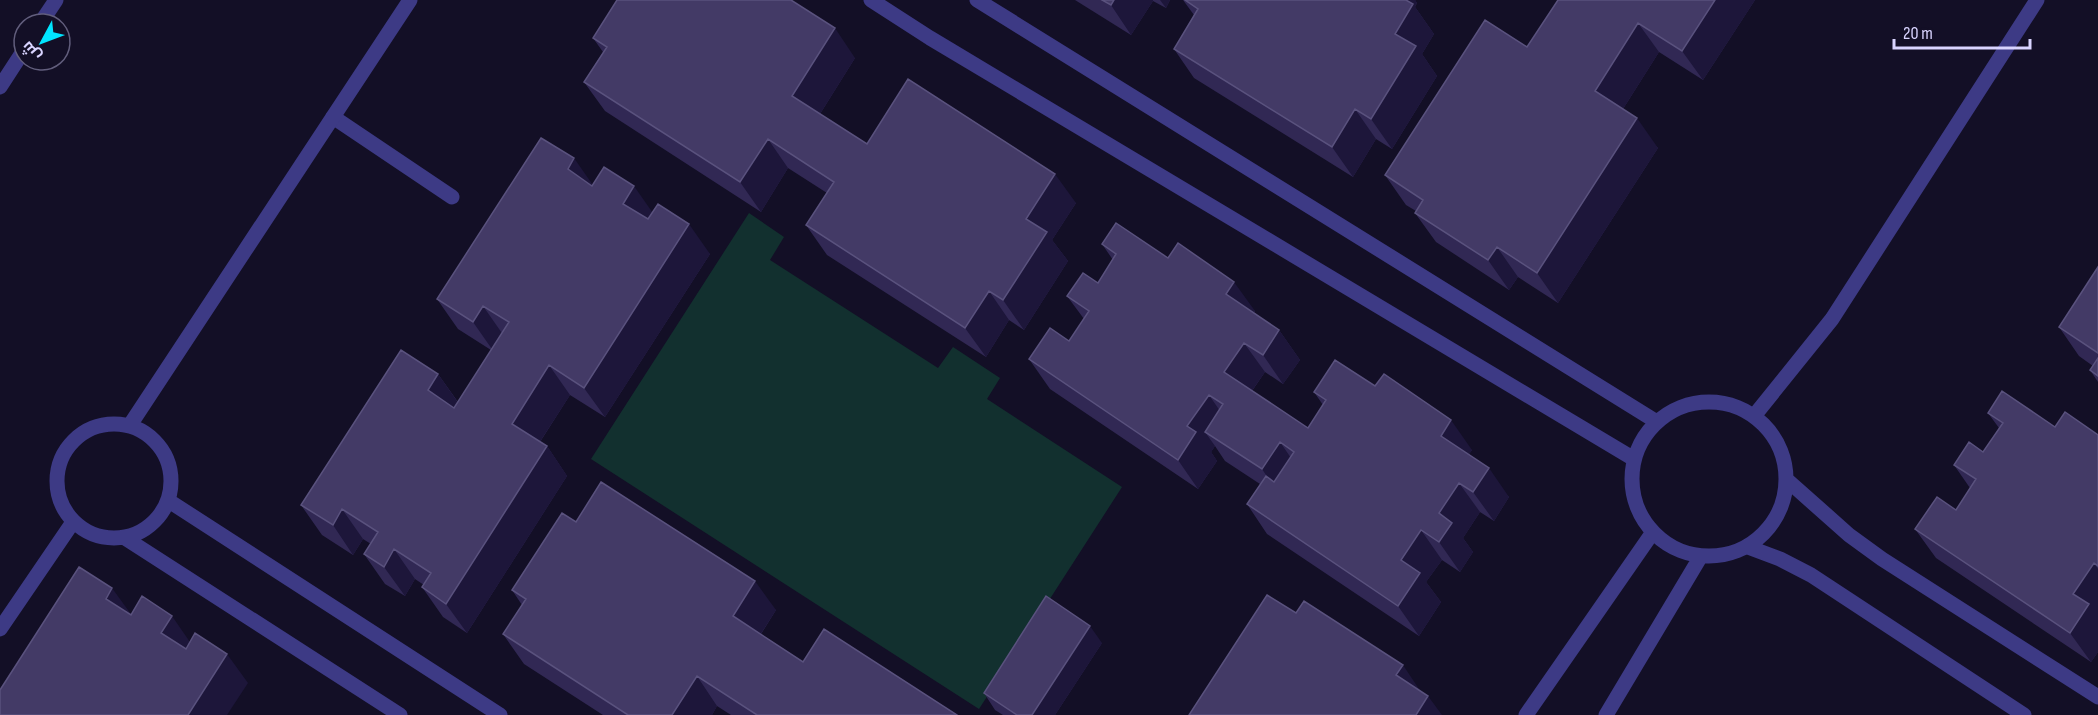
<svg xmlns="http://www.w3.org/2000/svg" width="2098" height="715" font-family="'Sofia Sans Condensed',Cairo,sans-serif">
<rect width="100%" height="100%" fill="#130f26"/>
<path fill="#12302f" d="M749,213L784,237L770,260L938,368L953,347L1000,378L987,399L1122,487L979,709L591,459Z"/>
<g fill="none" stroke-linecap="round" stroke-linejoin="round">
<path stroke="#3d3a85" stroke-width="15" d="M40,24L56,0
M0,87L24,50
M333,117L452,197"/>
<path stroke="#3d3a85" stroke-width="15" d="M871,0L930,38L1634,459
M977,0L1657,422
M1632 479a77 77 0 1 1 154 0a77 77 0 1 1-154 0Z
M1754,416L1832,319L2037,0
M57 481a57 57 0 1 1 114 0a57 57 0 1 1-114 0Z
M130,425L410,0
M1786,479L1849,535L1882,559L2098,697
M169,501L500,715
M125,538L400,715
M1748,547L1780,559L1811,575L2024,715
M0,629L73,522
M1526,715L1653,532
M1606,715L1701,556"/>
</g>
<path fill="#312854" d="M1075,0H1170L1166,8L1153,1L1131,35Z
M1183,0H1415L1417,3L1415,7L1434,34L1422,54L1437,76L1392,149L1376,139L1353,177L1194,78L1174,49L1194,15Z
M1558,0H1755L1703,80L1659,52L1623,109L1658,148L1558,303L1518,277L1509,290L1436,242L1415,213L1416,211L1406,205L1385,175L1527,47Z
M593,38L855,58L820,114L867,144L1076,203L1052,240L1068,261L1024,330L1009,320L986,357L827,255L806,225L827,193L788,168L761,212L605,111L584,82L603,52Z
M593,185L652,212L710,254L605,417L570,395L540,442L547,446L567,476L467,633L443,617L422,587L424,585L415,579L405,596L385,584L364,554L371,544L363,539L353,555L322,535L301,505L438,374L458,402L491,350L458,329L437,299Z
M1102,244L1168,258L1255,311L1254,313L1279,330L1300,360L1283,384L1265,372L1252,391L1308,428L1323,405L1314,392L1472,450L1469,454L1509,497L1494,521L1480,512L1463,538L1473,552L1460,572L1442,560L1426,582L1441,602L1419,636L1267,534L1247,504L1260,484L1225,461L1215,446L1211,452L1217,461L1198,489L1050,389L1029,359L1069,341L1084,319L1067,296L1098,283L1113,260Z
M2098,267V382L2090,370L2093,366L2079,356L2059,327Z
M1988,413L2055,427L2098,435V652L2091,662L1936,558L1915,529L1956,510L1970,488L1954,465L1983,452L1999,428Z
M576,522L776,610L761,634L803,662L957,715H731L717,706L712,715H603L524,664L503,634L522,605L512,590Z
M1102,643L1055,715H1003L995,710L984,693Z"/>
<path fill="#1d163a" d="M1114,0H1153V1L1131,35L1111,5Z
M1160,0H1170L1166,8Z
M1395,0H1415L1417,3L1415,7L1434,34L1422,54L1437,76L1392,149L1371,119L1395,34Z
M1715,0H1755L1703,80L1682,51Z
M1638,23L1659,52L1616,120L1595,91Z
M835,28L855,58L813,125L792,96Z
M1355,109L1376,139L1353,177L1332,147Z
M1637,118L1658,148L1558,303L1537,273Z
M768,139L788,168L761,212L740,182Z
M574,158L595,188L568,169Z
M1055,174L1076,203L1052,240L1068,261L1024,330L1003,300L1026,219Z
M634,186L655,216L644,233L623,204Z
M689,224L710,254L605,417L584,388Z
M1497,247L1518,277L1509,290L1488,260Z
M1234,282L1255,311L1247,324L1226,294Z
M989,291L1009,320L986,357L965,328Z
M483,306L504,336L494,352L473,322Z
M1279,330L1300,360L1283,384L1263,355Z
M1244,343L1265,372L1244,402L1224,372Z
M549,365L570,395L532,454L512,424Z
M438,374L459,404L448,420L428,390Z
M1209,395L1229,424L1205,432L1215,446L1211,452L1217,461L1198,489L1178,460L1187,426Z
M1451,420L1472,450L1461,465L1441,436Z
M1280,442L1300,471L1282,499L1262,469Z
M547,446L567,476L467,633L446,604Z
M1489,468L1509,497L1494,521L1473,492Z
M1459,483L1480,512L1463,538L1473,552L1460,572L1439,542V513Z
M342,509L363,539L353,555L333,525Z
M1421,530L1442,560L1426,582L1441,602L1419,636L1398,606L1401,560Z
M394,549L415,579L405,596L384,567Z
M2094,563L2098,569V652L2091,662L2070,633L2073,594Z
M755,581L776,610L753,646L733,616Z
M112,588L133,617L106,599Z
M172,616L192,645L182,663L161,633Z
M1090,626L1102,643L1055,715H1032Z
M227,654L248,683L227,715H188Z
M1403,665L1423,695L1396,675Z
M697,676L717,706L712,715H672Z
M1428,696L1442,715H1416Z"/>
<path fill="#433a66" stroke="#5a527e" stroke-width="1.5" d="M617,0H791L835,28L792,96L867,144L908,79L1055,174L1026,219L1047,232L1003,300L989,291L965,328L806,225L834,182L768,139L740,182L584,82L607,47L593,38Z
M1102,0H1114L1111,5Z
M1185,0H1406L1413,4L1395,34L1416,46L1371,119L1355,109L1332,147L1174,49L1198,9Z
M1558,0H1715L1682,51L1638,23L1595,91L1637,118L1537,273L1497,247L1488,260L1415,213L1423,200L1385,175L1485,20L1527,47Z
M541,138L574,158L568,169L592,186L604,167L634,186L623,204L648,219L658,204L689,224L584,388L549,365L512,424L547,446L446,604L422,587L431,573L394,549L384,567L364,554L378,532L342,509L333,525L301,505L401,350L438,374L428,390L454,408L509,322L483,306L473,322L437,299Z
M1116,223L1168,258L1178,243L1234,282L1226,294L1279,330L1263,355L1244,343L1224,372L1308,428L1326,400L1314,392L1335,360L1375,386L1384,374L1451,420L1441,436L1489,468L1473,492L1459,483L1439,513L1452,523L1439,542L1421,530L1401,560L1420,573L1398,606L1247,504L1266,476L1274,482L1294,452L1280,442L1262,469L1205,432L1223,404L1209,395L1187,426L1196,432L1178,460L1029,359L1050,328L1069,341L1089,311L1067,296L1083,273L1098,283L1116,254L1102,244Z
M2098,267V353L2059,327Z
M2098,358V376L2090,370Z
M2002,391L2055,427L2065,412L2098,435V566L2094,563L2073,594L2089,604L2070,633L1915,529L1937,497L1956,510L1976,479L1954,465L1969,442L1983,452L2003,423L1988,413Z
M601,482L755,581L733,616L803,662L824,629L957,715H757L697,676L672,715H628L503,634L526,599L512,590L562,513L576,522Z
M79,567L112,588L106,599L131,615L142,596L172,616L161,633L186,649L195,633L227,654L188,715H0V690Z
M1267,595L1296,613L1304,601L1403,665L1396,675L1428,696L1416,715H1189Z
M1046,596L1090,626L1032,715H1017L984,693Z"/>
<g transform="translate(42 42) rotate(229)"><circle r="28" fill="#130f26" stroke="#625e7d" stroke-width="1.5"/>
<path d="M0-4.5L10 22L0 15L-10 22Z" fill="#00e5ff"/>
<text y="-9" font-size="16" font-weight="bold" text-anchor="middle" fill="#d9d4ff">ش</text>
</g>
<path d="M1894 39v9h136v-9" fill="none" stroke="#d9d4ff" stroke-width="3"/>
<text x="1903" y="39" font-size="18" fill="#d9d4ff" stroke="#130f26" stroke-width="4.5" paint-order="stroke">20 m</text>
</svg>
